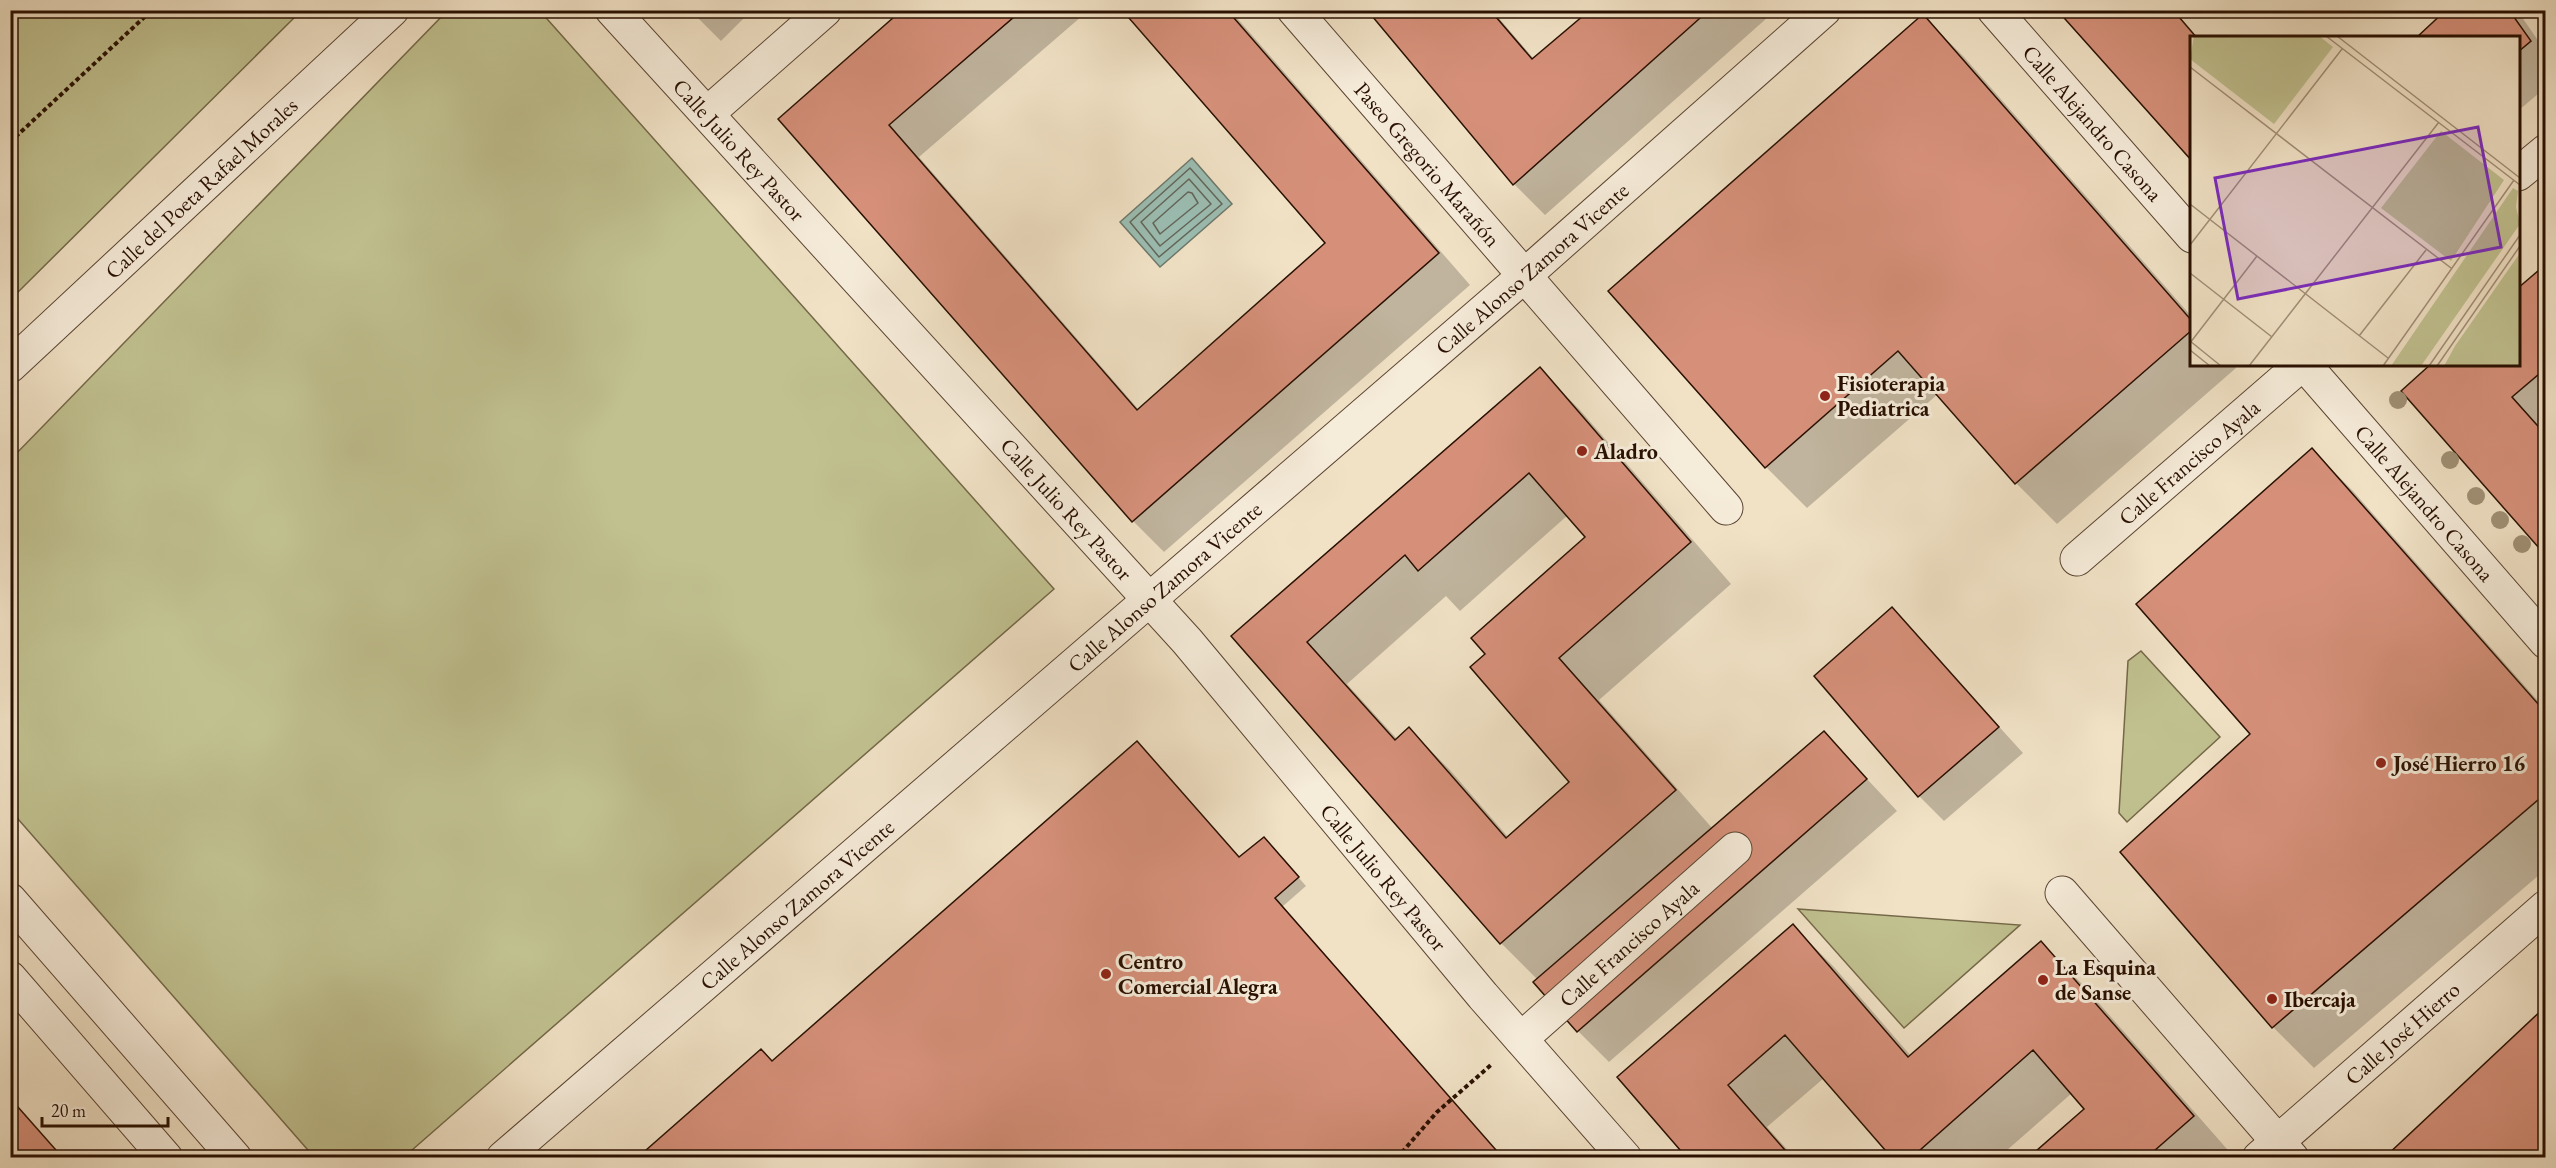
<svg xmlns="http://www.w3.org/2000/svg" width="2556" height="1168" font-family="'EB Garamond',serif">
<rect width="100%" height="100%" fill="#f1e2c6"/>
<filter id="stains"><feTurbulence type="fractalNoise" baseFrequency=".00333" numOctaves="4"/><feColorMatrix values="0 0 0 0 .2 0 0 0 0 .09 0 0 0 0 .02 0 0 0 .5 -.17"/></filter>
<radialGradient id="worn" r=".72"><stop offset=".6" stop-color="#630" stop-opacity="0"/><stop offset="1" stop-color="#630" stop-opacity=".3"/></radialGradient>
<path fill="#c1c190" stroke="#746848" stroke-width="1.5" d="M11,10H301V11L11,299Z
M447,11H540L1054,589L404,1157H314L11,811V459Z
M2141,651L2220,737L2127,822L2119,813L2128,661Z
M1798,909L2020,925L1904,1028Z"/>
<path fill="#9bbeb3" stroke="#6d786b" stroke-width="1.5" d="M1192,158L1232,204L1160,267L1120,222Z"/>
<path fill="#0003" fill-rule="evenodd" d="M690,10H752L721,41Z
M904,10H1089L919,157L1139,410L1327,243L1124,10H1230L1470,285L1164,552L1133,521L780,119Z
M1369,10H1492L1534,59L1592,10H1776L1545,215L1514,184Z
M2059,10H2174L2198,38H2192Z
M2449,10H2517L2546,52V87L2518,111V38Z
M1923,16L1964,57L2192,317V364H2233L2236,368L2057,524L2016,483L1938,394L1807,508L1766,467Z
M2546,266V427L2542,430L2546,433V553L2403,391L2518,364Z
M1539,369L1580,410L1731,584L1599,700L1713,829L1824,733L1897,811L1609,1062L1578,1031L1538,980L1501,943L1233,637ZM1568,515L1587,537L1487,655L1571,782L1509,838L1450,770L1409,729L1398,740L1347,684L1446,596L1460,611Z
M2312,450L2353,491L2546,710V869L2314,1068L2273,1027Z
M1892,609L2023,753L1944,821L1919,796Z
M1272,847L1306,886L1282,907L772,1063Z
M1793,926L1834,967L1911,1056L2041,943L2082,984L2234,1157L2030,1158L2086,1109L2072,1093L1998,1158H1894L1824,1078L1767,1127L1795,1158H1689Z"/>
<g fill="none" stroke-linecap="round" stroke-linejoin="round">
<path stroke="#62665a" stroke-width="1.5" d="M1190,168L1222,204L1159,257L1130,222Z
M1189,179L1211,204L1160,246L1141,222Z
M1188,192L1192,193L1198,203L1160,234L1153,223Z"/>
</g>
<path fill="#d6907a" stroke="#280f00" stroke-width="1.5" fill-rule="evenodd" d="M902,10H1022L889,125L1137,410L1325,243L1122,10H1227L1439,253L1132,522L778,119Z
M1367,10H1490L1532,59L1590,10H1709L1513,185Z
M2057,10H2173L2197,38H2192V161Z
M2446,10H2509L2531,41L2518,52V38H2416Z
M1923,14L2192,321V330L2015,484L1898,351L1765,468L1608,291Z
M2546,264V368L2512,397L2546,435V556L2401,391L2431,364H2518V288Z
M1540,367L1691,542L1559,658L1676,790L1500,944L1231,636ZM1529,473L1585,537L1471,638L1485,654L1470,667L1569,782L1506,838L1409,727L1395,740L1307,642L1405,555L1418,571Z
M2312,448L2546,713V793L2272,1028L2120,852L2250,734L2136,604Z
M1892,607L1999,727L1918,797L1814,676Z
M1824,731L1867,779L1577,1032L1533,982Z
M1137,741L1239,857L1264,837L1299,877L1275,898L1503,1158H637L761,1049L772,1061Z
M1793,924L1908,1057L2041,941L2194,1116L2146,1158H2028L2084,1109L2033,1050L1911,1158H1892L1785,1035L1728,1085L1792,1158H1687L1617,1077Z
M2546,1006V1153L2540,1158H2384Z
M10,1098L63,1158H10Z"/>
<g fill="none" stroke-linecap="round" stroke-linejoin="round">
<g stroke="#5a4432" stroke-width="35">
<g id="minor">
<path id="s1" d="M612,10L1187,641L1483,996L1625,1158"/>
<path id="s2" d="M1294,10L1726,508"/>
<path id="s3" d="M1994,10L2192,236"/>
<path d="M708,113L825,10"/>
<path d="M2518,174L2546,151"/>
<path id="s4" d="M2304,364L2546,642"/>
<path id="s5" d="M10,366L392,10"/>
<path id="s6" d="M2077,559L2302,364"/>
<path d="M2062,893L2292,1158"/>
<path d="M10,900L235,1158"/>
<path d="M10,978L166,1158"/>
<path id="s7" d="M1521,1039L1735,849"/>
<path id="s8" d="M503,1158L1524,276L1824,10"/>
<path id="s9" d="M2259,1158L2546,907"/>
</g>
</g>
<path stroke="#280f00" stroke-width="4" stroke-dasharray="4.5 3" stroke-linecap="butt" d="M10,142L152,10
M668,1158L673,1154L677,1158
M1397,1158L1437,1112L1491,1065"/>
<use href="#minor" stroke="#f6ecda" stroke-width="33"/>
</g>
<g fill="#a09075">
<circle cx="2398" cy="400" r="9"/>
<circle cx="2450" cy="460" r="9"/>
<circle cx="2476" cy="496" r="9"/>
<circle cx="2500" cy="520" r="9"/>
<circle cx="2522" cy="544" r="9"/>
</g>
<g fill="#8f2418" stroke="#f6ecda" stroke-width="2">
<circle cx="1825" cy="396" r="6"/>
<circle cx="1582" cy="451" r="6"/>
<circle cx="2381" cy="763" r="6"/>
<circle cx="1106" cy="974" r="6"/>
<circle cx="2043" cy="980" r="6"/>
<circle cx="2272" cy="999" r="6"/>
</g>
<g text-anchor="middle" dominant-baseline="central" stroke-width="6" stroke-linejoin="round" paint-order="stroke">
<g font-size="22" fill="#280f00" stroke="#f6ecda">
<text stroke="none"><textPath href="#s3" startOffset="150">Calle Alejandro Casona</textPath></text>
<text stroke="none"><textPath href="#s1" startOffset="189">Calle Julio Rey Pastor</textPath></text>
<text stroke="none"><textPath href="#s2" startOffset="204">Paseo Gregorio Marañón</textPath></text>
<text stroke="none"><textPath href="#s5" startOffset="261">Calle del Poeta Rafael Morales</textPath></text>
<text stroke="none"><textPath href="#s8" startOffset="1360">Calle Alonso Zamora Vicente</textPath></text>
<text stroke="none"><textPath href="#s6" startOffset="148">Calle Francisco Ayala</textPath></text>
<text stroke="none"><textPath href="#s4" startOffset="184">Calle Alejandro Casona</textPath></text>
<text stroke="none"><textPath href="#s1" startOffset="675">Calle Julio Rey Pastor</textPath></text>
<text stroke="none"><textPath href="#s8" startOffset="874">Calle Alonso Zamora Vicente</textPath></text>
<text stroke="none"><textPath href="#s1" startOffset="1161">Calle Julio Rey Pastor</textPath></text>
<text stroke="none"><textPath href="#s8" startOffset="388">Calle Alonso Zamora Vicente</textPath></text>
<text stroke="none"><textPath href="#s7" startOffset="144">Calle Francisco Ayala</textPath></text>
<text stroke="none"><textPath href="#s9" startOffset="190">Calle José Hierro</textPath></text>
</g>
<g font-size="22" font-weight="bold" fill="#280f00" stroke="#f6ecda" text-anchor="start">
<text x="1837" y="383">Fisioterapia<tspan x="1837" dy="25">Pediatrica</tspan></text>
<text x="1594" y="451">Aladro</text>
<text x="2393" y="763">José Hierro 16</text>
<text x="1118" y="961">Centro<tspan x="1118" dy="25">Comercial Alegra</tspan></text>
<text x="2055" y="967">La Esquina<tspan x="2055" dy="25">de Sanse</tspan></text>
<text x="2284" y="999">Ibercaja</text>
</g>
</g>
<g transform="translate(2190 36)">
<rect width="330" height="330" fill="#f1e2c6"/>
<path d="M4,0H129L143,11L84,88L0,23ZM251,95L314,144L261,225L191,172ZM323,152L328,155L326,171L330,188L231,330H201ZM330,217V330H254L265,310Z" fill="#c1c190"/>
<path fill="none" stroke="#a18e77" stroke-width="1.5" d="M136,0L330,149M147,0L330,142M0,31L261,232M0,168L198,322M0,209L152,13M0,237L82,301M169,300L236,214M0,305L31,330M0,307L67,220M0,314L20,330M59,330L249,86M193,330L324,144M239,330L330,199M247,330L330,210"/>
<path fill="#7b2cbf" fill-opacity="0.15" stroke="#7b2cbf" stroke-width="3" d="M288,91L311,211L48,263L25,142Z"/>
<rect width="330" height="330" fill="none" stroke="#280f00" stroke-width="3"/>
</g>
<rect width="2556" height="1168" fill="none" stroke="#f1e2c6" stroke-width="36"/>
<rect x="12" y="12" width="2532" height="1144" fill="none" stroke="#280f00" stroke-width="3"/>
<rect x="18" y="18" width="2520" height="1132" fill="none" stroke="#280f00" stroke-width="1.5"/>
<path d="M42 1117v9h126v-9" fill="none" stroke="#280f00" stroke-width="3"/>
<text x="51" y="1117" font-size="18" fill="#280f00" stroke="#f6ecda" stroke-width="4.5" paint-order="stroke">20 m</text>
<rect width="100%" height="100%" filter="url(#stains)"/>
<rect width="100%" height="100%" fill="url(#worn)"/>
</svg>
